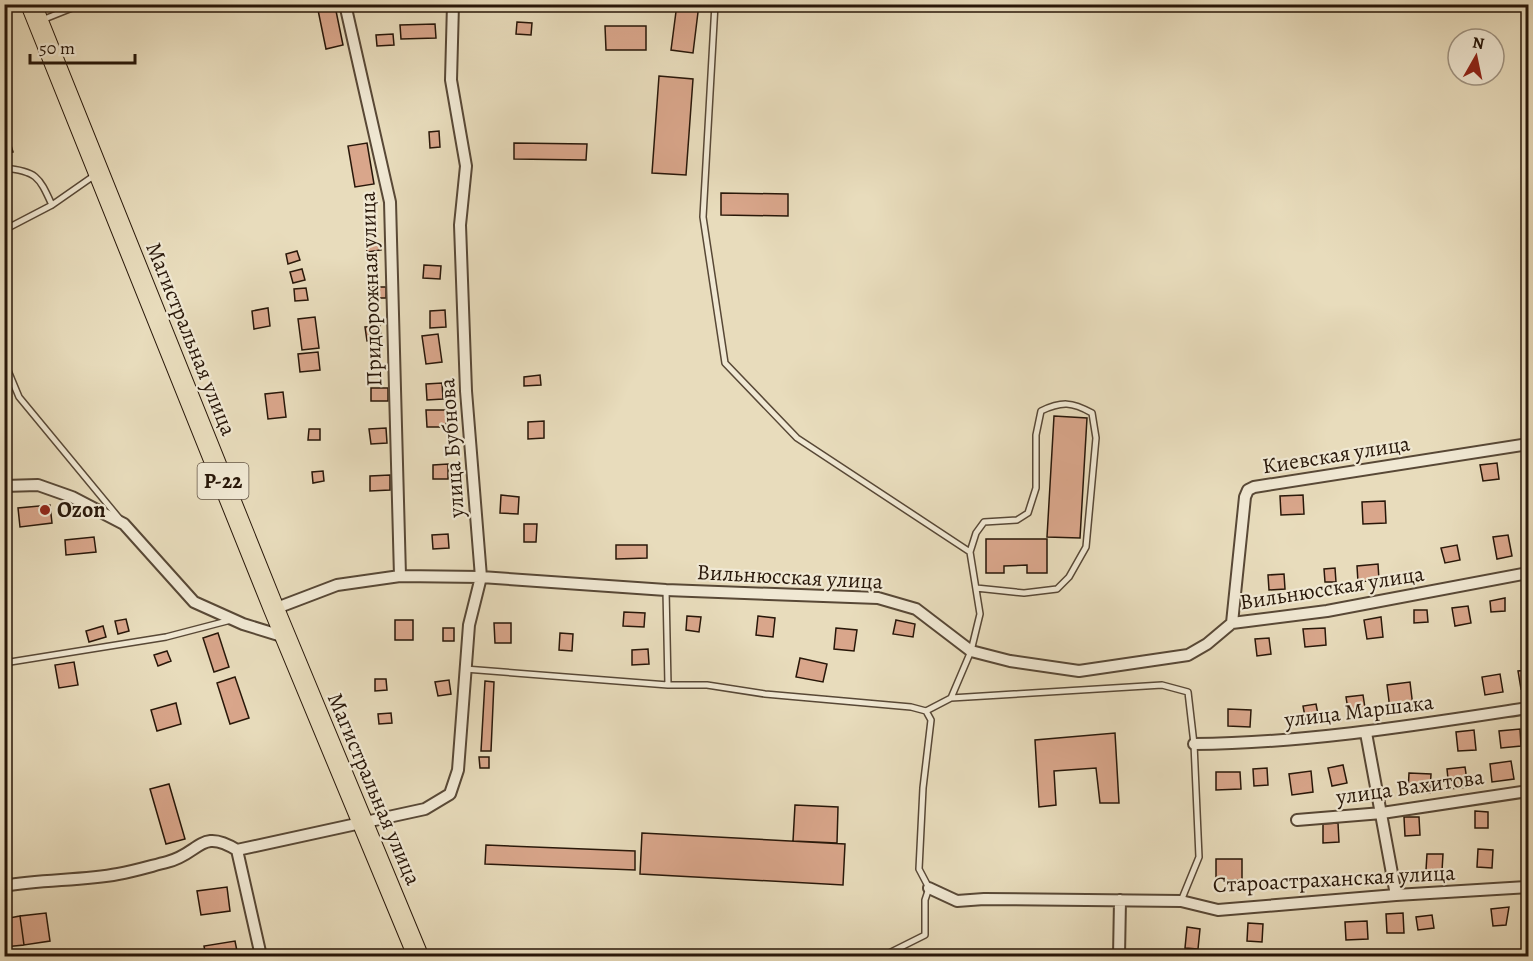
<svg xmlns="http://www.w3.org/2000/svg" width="1533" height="961" font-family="Alegreya,serif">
<rect width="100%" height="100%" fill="#e8dcbc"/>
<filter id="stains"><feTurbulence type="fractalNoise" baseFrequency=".00333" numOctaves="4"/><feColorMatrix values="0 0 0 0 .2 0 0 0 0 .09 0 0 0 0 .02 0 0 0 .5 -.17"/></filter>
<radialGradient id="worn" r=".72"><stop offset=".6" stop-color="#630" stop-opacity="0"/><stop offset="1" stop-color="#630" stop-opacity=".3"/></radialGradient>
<path fill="#d9a68b" stroke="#281709" stroke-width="1.5" d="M677,4H699L693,53L671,50Z
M335,6L343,45L326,49L318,10Z
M517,22L532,23L531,35L516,34Z
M435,24L436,38L401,39L400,25Z
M605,26H646V50H606Z
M393,34L394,45L377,46L376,35Z
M659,76L693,79L686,175L652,173Z
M439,131L440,147L430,148L429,132Z
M9,139L13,152L4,154V140Z
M367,143L374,184L355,187L348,146Z
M514,143L587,144L586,160L514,159Z
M721,193L788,194V216L721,215Z
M379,243L381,250L367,252L366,245Z
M297,251L300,260L288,264L286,254Z
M424,265L441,266L440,279L423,278Z
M302,269L305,280L293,283L290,272Z
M368,287H386V298H368Z
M306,288L308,300L295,301L294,289Z
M268,308L270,326L254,329L252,311Z
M445,310L446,327L430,328V311Z
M315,317L319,348L302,350L298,319Z
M380,326L381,339L367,341L365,327Z
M438,334L442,362L426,364L422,336Z
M318,352L320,370L300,372L298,354Z
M540,375L541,385L524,386V377Z
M442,383L443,399L427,400L426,384Z
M371,388H388V401H371Z
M283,392L286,417L268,419L265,394Z
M426,410H446V427H427Z
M1054,416L1087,418L1080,538L1047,537Z
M544,421V438L528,439V422Z
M386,428L387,443L371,444L369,429Z
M309,429H320V440H308Z
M1497,463L1499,479L1483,481L1480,465Z
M448,464V479H433V465Z
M323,471L324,481L313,483L312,472Z
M390,475V490L370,491V476Z
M501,495L519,497L518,514L500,513Z
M1303,495L1304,514L1281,515L1280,496Z
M1385,501L1386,523L1363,524L1362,502Z
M50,505L52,523L20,527L18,508Z
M524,524H537L536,542H524Z
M448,534L449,548L433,549L432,535Z
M1508,535L1512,556L1497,559L1493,537Z
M94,537L96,552L66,555L65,540Z
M986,539H1047V573H1027V565L1004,566V573H986Z
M616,545H647V558L616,559Z
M1457,545L1460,560L1445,563L1441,548Z
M1378,564L1379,580L1358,582L1357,566Z
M1335,568L1336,582H1325L1324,569Z
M1284,574L1285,589L1269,590L1268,575Z
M1505,598V611L1491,612L1490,601Z
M1468,606L1471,623L1455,626L1452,608Z
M1414,610H1427L1428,622L1414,623Z
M624,612L645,613L644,627L623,626Z
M687,616L701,617L699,632L686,630Z
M758,616L775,618L773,637L756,635Z
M1381,617L1383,637L1367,639L1364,620Z
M126,619L129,631L118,634L115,621Z
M395,620H413V640H395Z
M896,620L915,624L913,637L893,634Z
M494,623H511V643H495Z
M103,626L106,637L89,642L86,631Z
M443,628H454V641H443Z
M836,628L857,630L854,651L834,649Z
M1325,628L1326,645L1305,647L1303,629Z
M218,633L229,667L214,672L203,638Z
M560,633L573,634L572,651L559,650Z
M1269,638L1271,654L1257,656L1255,639Z
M648,649L649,664L632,665V650Z
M167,651L171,661L158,666L154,655Z
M800,658L827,664L823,682L796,677Z
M74,662L78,685L59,688L55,665Z
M1528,670V687L1521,689L1518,671Z
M1500,674L1503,692L1485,695L1482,677Z
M235,677L249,718L230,724L217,683Z
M375,679H386L387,690L375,691Z
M449,680L451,694L438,696L435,682Z
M485,681L494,682L491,751H481Z
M1410,682L1413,707L1390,709L1387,685Z
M1363,695L1366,714L1349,716L1346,697Z
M176,703L181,724L157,731L151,710Z
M1316,704L1319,720L1306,722L1303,706Z
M1228,709L1251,710L1250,727L1228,726Z
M391,713L392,723L379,724L378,714Z
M1520,729L1521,746L1501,748L1499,731Z
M1474,730L1476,750L1458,751L1456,732Z
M1115,733L1119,803H1100L1096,768L1054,771L1056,805L1039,807L1035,740Z
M479,757H489V768H480Z
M1511,761L1514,779L1492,782L1490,764Z
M1343,765L1347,783L1332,786L1328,768Z
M1465,767L1468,787L1449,789L1447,769Z
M1267,768L1268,785L1254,786L1253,769Z
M1311,771L1313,792L1292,795L1289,774Z
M1216,772H1240L1241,789L1216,790Z
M1409,773L1431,774L1430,793H1408Z
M169,784L185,839L166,844L150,789Z
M795,805L838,807L837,843L793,841Z
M1475,811L1488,812V828H1475Z
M1404,817H1419L1420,835L1405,836Z
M1338,823L1339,842L1323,843V824Z
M642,833L845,844L843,885L640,874Z
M486,845L635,851V870L485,864Z
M1478,849L1493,850L1492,868L1477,867Z
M1427,854H1443L1442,871L1426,870Z
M1216,859H1242V880H1216Z
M227,887L230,911L201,915L197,891Z
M1509,907L1506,925L1493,926L1491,909Z
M46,913L50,941L24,945L20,916Z
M1403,913L1404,933H1387L1386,914Z
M1432,915L1434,928L1418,930L1416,917Z
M20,916L24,945L4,947V919Z
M1367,921L1368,939L1346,940L1345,922Z
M1248,923L1263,924L1262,942L1247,941Z
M1187,927L1200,929L1198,949L1185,948Z
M235,941L238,956H206L204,946Z"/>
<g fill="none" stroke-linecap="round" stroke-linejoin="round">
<g stroke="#584836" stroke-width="8">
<path id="lane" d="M715,4L703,217L725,363L797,438L970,552L980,614L971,651L951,698L926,711L931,720L923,788L919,869L929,888L925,900V935L883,956
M42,20L82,4
M4,168C37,171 39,177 52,205
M4,230L52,205L95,175
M4,361L19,397L119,518
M970,552L976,533L984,522L1017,520L1028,513L1036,488V435L1041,411C1062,401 1072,402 1092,413L1096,438L1086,547L1069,577L1057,589L1024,593L976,588
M666,590L668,685
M4,663L166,637L231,620
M465,669L668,685H707L765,694L911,707L926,711
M951,698L1162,685L1188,692L1194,744L1199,857L1181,901"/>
</g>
<g stroke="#584836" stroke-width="14">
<path id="street" d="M345,4L390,202L400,576
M4,486L38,485L72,497L124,524L194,602L243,624L285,637
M274,609L337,585L400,576L481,577L666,590L878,598L916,609L971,651L1010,661L1079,671L1188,655L1207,644L1232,623L1327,611L1528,573
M1232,623L1245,497L1248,490L1254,487L1528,444
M1366,733L1396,895
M1194,744C1307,743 1417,725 1528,708
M1297,820L1382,813L1528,791
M237,850L261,956
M4,886C42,879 81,881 118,874C135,871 151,866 167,862C200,854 200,827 237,850L425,809L450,794L458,770L469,625L481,577L466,391L460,225L466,166L451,80L453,4
M929,888L957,901L984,899L1181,901L1218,910L1396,895L1528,887
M1119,956L1120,900"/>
</g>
<g stroke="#281709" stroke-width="22">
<path id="highway" d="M31,4L274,609L418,956"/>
</g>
<use href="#lane" stroke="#f0e8d3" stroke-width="5"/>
<use href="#street" stroke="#f0e8d3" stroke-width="10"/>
<use href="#highway" stroke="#e8dcbc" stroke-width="20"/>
</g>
<circle fill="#8f2418" stroke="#f0e8d3" stroke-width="2" cx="45" cy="510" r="6"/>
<g text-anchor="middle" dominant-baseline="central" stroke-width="4.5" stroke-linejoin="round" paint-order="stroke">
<rect fill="#f0e8d3" stroke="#645646" stroke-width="1.5" x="197.5" y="463" width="51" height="36" rx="4.5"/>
<g font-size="21" font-weight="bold" fill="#281709">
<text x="223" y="481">Р-22</text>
</g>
<g font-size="22" fill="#281709" stroke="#f0e8d3">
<text transform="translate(371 289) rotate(-92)">Придорожная улица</text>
<text transform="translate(191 339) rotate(68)">Магистральная улица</text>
<text transform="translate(452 448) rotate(-94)">улица Бубнова</text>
<text transform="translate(1336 455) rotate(-9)">Киевская улица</text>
<text transform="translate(790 577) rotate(3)">Вильнюсская улица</text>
<text transform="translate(1332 588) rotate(-9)">Вильнюсская улица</text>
<text transform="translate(1359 711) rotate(-7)">улица Маршака</text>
<text transform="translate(1410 787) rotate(-8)">улица Вахитова</text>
<text transform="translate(374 789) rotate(67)">Магистральная улица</text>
<text transform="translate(1334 879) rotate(-3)">Староастраханская улица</text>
</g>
<g font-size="22" font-weight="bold" fill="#281709" stroke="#f0e8d3" text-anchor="start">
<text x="57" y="510">Ozon</text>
</g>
</g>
<rect width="1533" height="961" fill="none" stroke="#e8dcbc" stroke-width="24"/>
<rect x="6" y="6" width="1521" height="949" fill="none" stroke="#281709" stroke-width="3"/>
<rect x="12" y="12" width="1509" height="937" fill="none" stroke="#281709" stroke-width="1.5"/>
<g transform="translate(1476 57) rotate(9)"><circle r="28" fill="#f0e8d3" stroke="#a09482" stroke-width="1.5"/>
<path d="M0-4.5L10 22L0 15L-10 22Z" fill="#8f2418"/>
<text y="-9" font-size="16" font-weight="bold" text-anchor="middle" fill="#281709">N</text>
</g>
<path d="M30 54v9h105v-9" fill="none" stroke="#281709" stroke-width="3"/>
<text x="39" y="54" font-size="18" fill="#281709" stroke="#f0e8d3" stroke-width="4.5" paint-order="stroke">50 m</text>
<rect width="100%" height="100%" filter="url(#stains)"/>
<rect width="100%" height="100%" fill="url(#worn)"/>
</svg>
